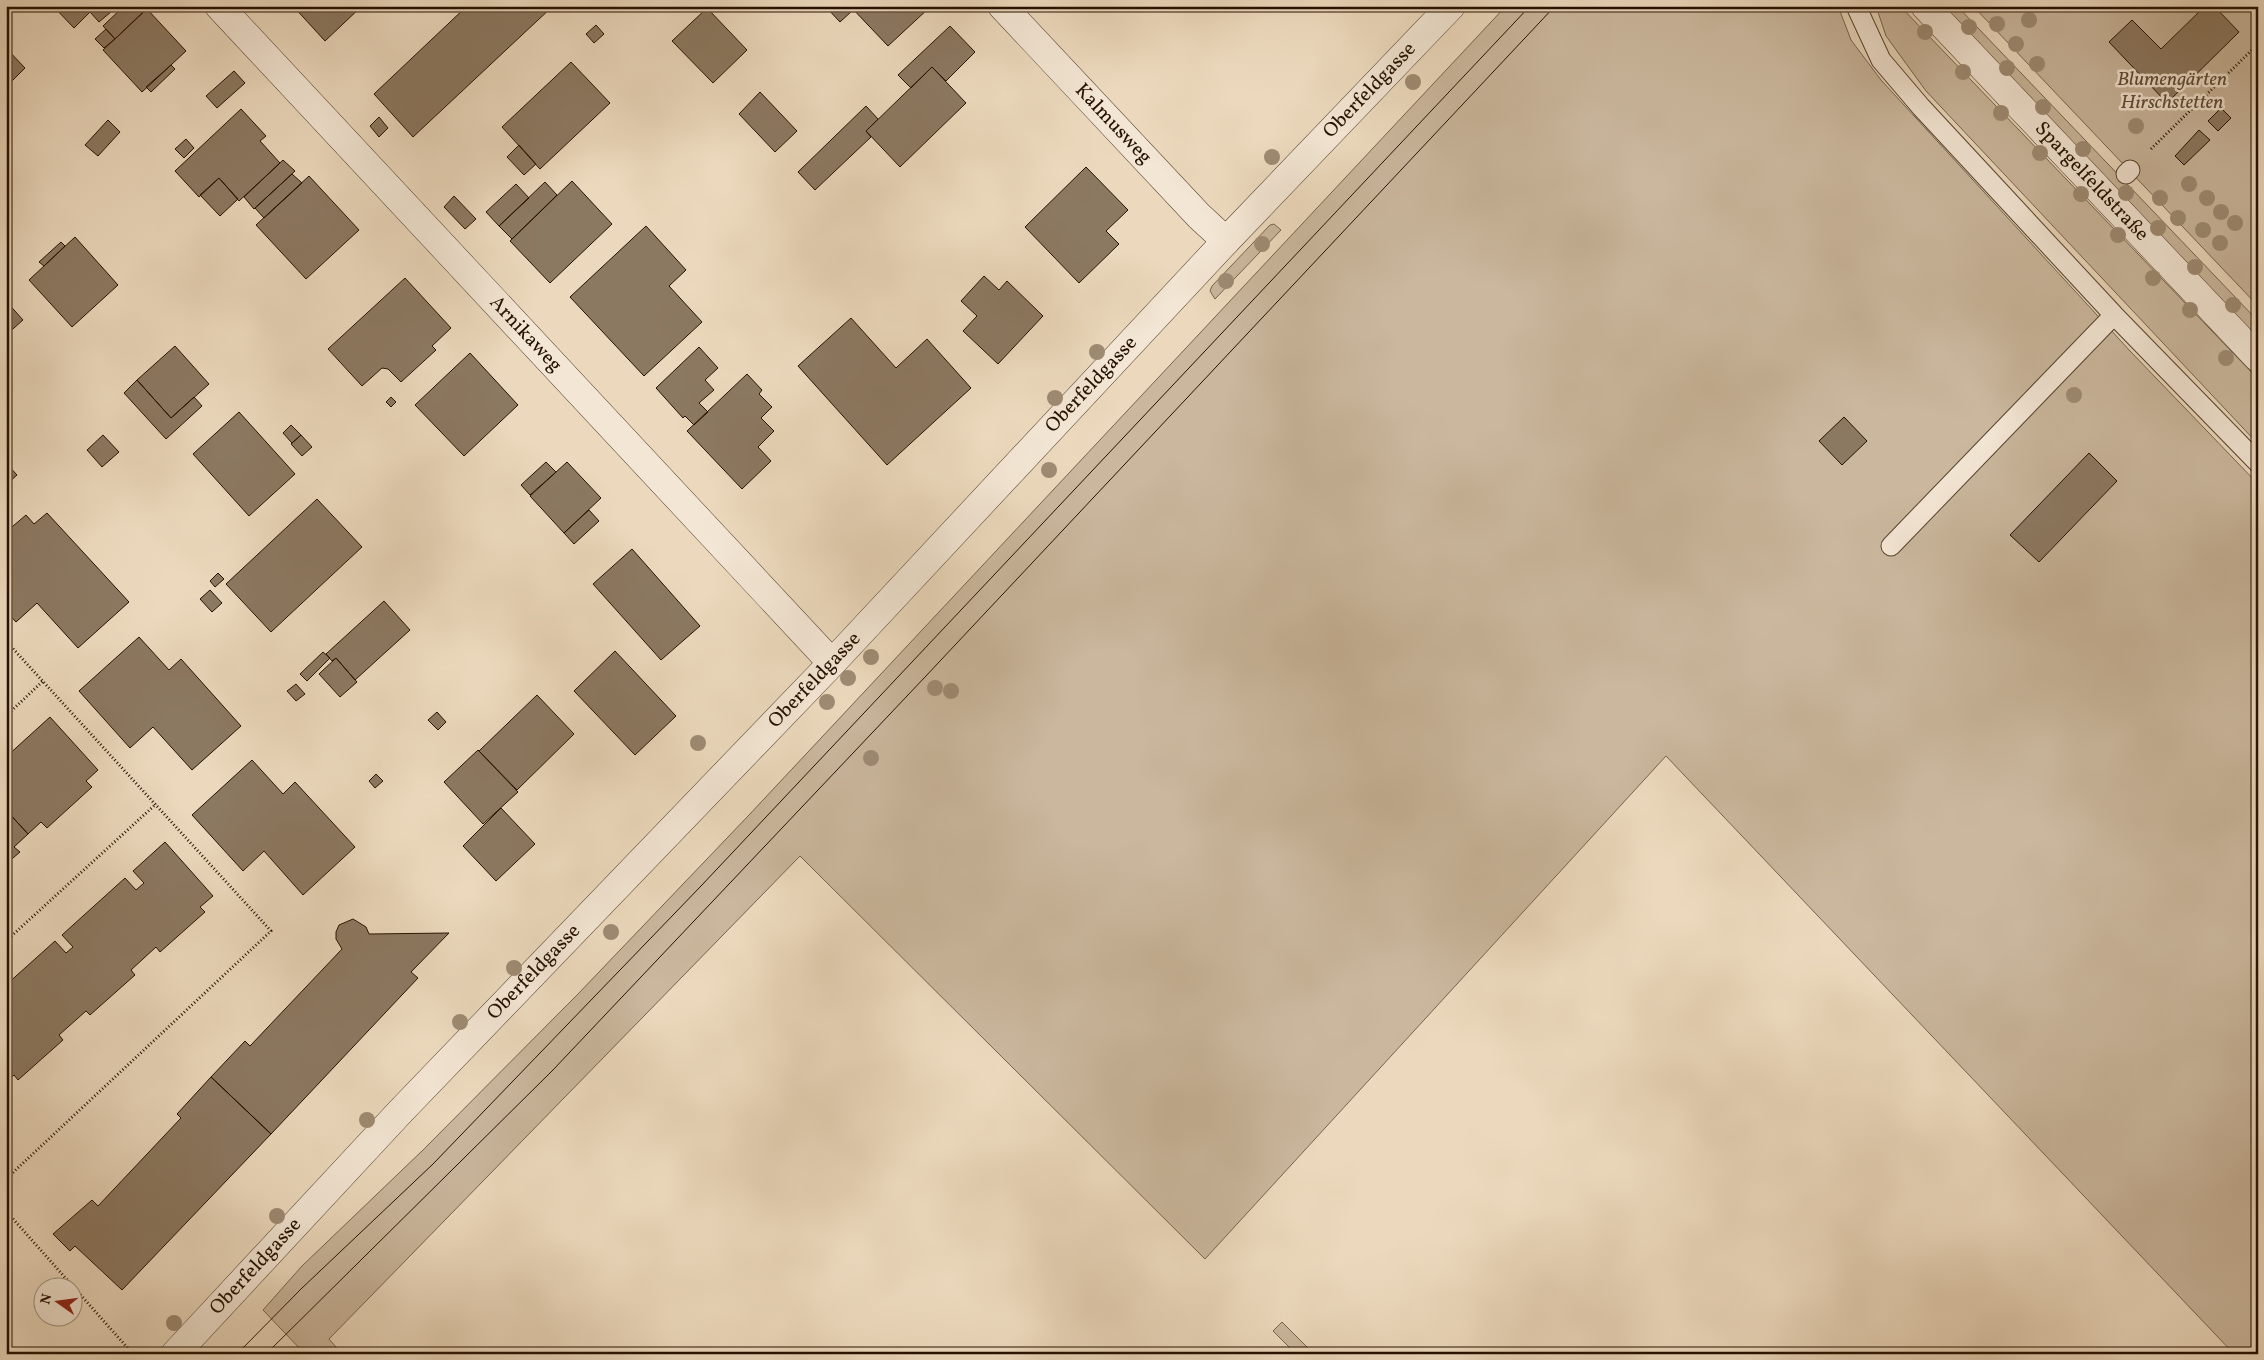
<svg xmlns="http://www.w3.org/2000/svg" width="2264" height="1360" font-family="Vollkorn,serif">
<rect width="100%" height="100%" fill="#ecd9bd"/>
<filter id="stains"><feTurbulence type="fractalNoise" baseFrequency=".004" numOctaves="4"/><feColorMatrix values="0 0 0 0 .2 0 0 0 0 .09 0 0 0 0 .02 0 0 0 .5 -.17"/></filter>
<radialGradient id="worn" r=".72"><stop offset=".6" stop-color="#630" stop-opacity="0"/><stop offset="1" stop-color="#630" stop-opacity=".3"/></radialGradient>
<path fill="#cab79d" stroke="#77644e" d="M1506,6H1838L1851,40L1881,80L2131,352L2258,484V1354H2234L1666,756L1205,1259L800,856L329,1339L342,1354H299L302,1351L263,1310L302,1266L423,1150L578,994L749,815Z
M1876,6H1900L2258,379V444L1926,91L1886,36Z
M1942,6H1957L2258,321V338Z
M1973,6H2258V306Z
M1274,224L1281,230L1215,299L1210,291L1212,286L1270,225Z
M1282,1322L1314,1354H1296L1273,1331Z"/>
<path fill="#8c7962" stroke="#241100" d="M53,6H96L74,28Z
M96,6H118L99,22L90,12Z
M124,6H137L143,12L115,39L103,26Z
M293,6H362L325,41Z
M467,6H553L413,137L374,94Z
M825,6H850L853,10L840,22Z
M850,6H927L929,8L888,46Z
M2205,6H2214L2239,32L2167,103L2109,42L2132,20L2161,49Z
M707,8L747,50L713,83L672,41Z
M147,9L186,51L142,92L103,50Z
M596,25L604,34L594,43L586,34Z
M950,26L975,52L946,81L932,67L911,88L898,75Z
M106,29L115,39L104,48L95,39Z
M6,48L25,68L6,87Z
M571,62L610,103L540,169L502,127Z
M171,65L175,69L151,92L146,87Z
M932,67L966,103L900,167L866,131Z
M234,71L245,83L217,108L206,96Z
M760,92L797,131L775,152L739,114Z
M866,106L878,119L866,131L871,137L815,190L798,172Z
M2221,108L2231,118L2218,131L2208,121Z
M241,109L266,136L260,141L280,163L239,201L219,178L199,197L175,171Z
M379,117L388,128L379,137L370,126Z
M108,120L120,132L98,156L85,145Z
M2199,130L2210,140L2184,165L2175,156Z
M186,139L194,148L184,158L175,149Z
M519,145L536,164L524,175L507,157Z
M283,160L295,171L254,209L244,197Z
M1086,167L1128,210L1106,231L1119,244L1079,283L1025,227Z
M292,174L302,183L264,218L255,208Z
M309,176L359,230L306,279L256,225Z
M219,178L238,199L220,216L200,195Z
M572,181L612,224L550,283L510,241Z
M545,182L557,195L512,239L499,226Z
M516,184L529,198L499,226L486,212Z
M454,196L476,219L465,229L444,207Z
M646,226L686,270L669,286L702,322L644,376L570,297Z
M75,237L118,285L72,327L29,280Z
M61,242L65,246L44,266L39,262Z
M984,276L999,290L1007,281L1043,316L998,364L963,331L977,316L961,301Z
M405,278L451,328L432,346L436,350L401,382L388,369L382,368L362,386L328,349Z
M6,301L23,320L6,335Z
M851,318L896,368L927,339L971,388L887,465L798,366Z
M175,346L209,384L171,418L137,380Z
M699,347L718,368L705,380L714,390L699,403L708,412L694,425L685,416L683,418L656,388Z
M470,353L518,405L464,456L415,405Z
M747,374L762,390L759,394L772,407L761,418L774,431L758,447L771,461L742,489L687,431Z
M137,380L171,418L194,397L202,406L166,439L124,393Z
M391,397L396,402L391,407L386,402Z
M239,412L295,474L249,516L193,454Z
M1844,417L1867,441L1842,465L1819,441Z
M291,425L301,435L292,443L283,433Z
M103,435L119,452L102,467L87,450Z
M301,435L312,447L302,456L291,444Z
M2089,453L2117,481L2039,562L2010,535Z
M546,462L556,472L530,495L521,485Z
M567,462L601,498L564,533L530,496Z
M6,463L17,475L6,485Z
M317,499L362,547L271,632L226,584Z
M589,510L599,521L574,544L564,533Z
M47,513L129,602L78,648L37,603L16,622L6,611V532L26,515L34,524Z
M632,549L700,626L661,660L593,584Z
M218,573L224,579L215,587L210,581Z
M210,590L222,603L212,612L200,599Z
M384,601L410,630L355,680L336,658L332,661L326,654Z
M139,637L169,670L181,659L241,726L192,770L153,727L130,748L79,691Z
M615,651L676,716L635,755L574,691Z
M323,652L330,658L307,681L300,674Z
M336,658L357,682L340,697L319,674Z
M296,684L305,694L296,701L287,691Z
M537,695L574,734L517,790L479,751Z
M437,712L446,722L438,730L428,720Z
M50,717L98,770L86,781L92,787L47,828L41,822L28,834L6,810V757Z
M478,750L518,792L483,824L444,782Z
M252,760L283,794L295,782L355,847L303,895L264,851L243,871L192,815Z
M376,774L383,781L375,788L369,781Z
M501,808L535,844L496,881L463,846Z
M6,810L28,834L14,847L20,852L6,864Z
M165,842L213,896L200,907L205,912L160,952L156,947L131,970L135,975L90,1015L86,1011L59,1035L63,1040L18,1080L14,1075L6,1083V985L55,941L66,953L73,947L62,935L125,878L136,890L144,883L133,871Z
M353,919L366,927L369,934L449,933L411,972L418,978L271,1134L211,1077L245,1041L250,1046L342,949L336,939V932L339,925Z
M211,1077L271,1134L122,1290L75,1246L70,1251L53,1234L92,1200L98,1206L181,1118L177,1114Z
M6,1346L13,1354H6Z"/>
<g fill="none" stroke-linecap="round" stroke-linejoin="round">
<g stroke="#56432f" stroke-width="21">
<path id="lane" d="M1856,6L1881,60L1921,107L2114,315L2258,463
M2126,174L2130,170
M1891,546L2114,315"/>
</g>
<g stroke="#56432f" stroke-width="29">
<g id="street">
<path id="s1" d="M219,6L832,663"/>
<path id="s2" d="M1002,6L1199,216L1226,241"/>
<path id="s3" d="M1925,6L2258,358"/>
<path id="s4" d="M175,1354L399,1113L832,663L1226,241L1451,6"/>
</g>
</g>
<path stroke="#241100" stroke-width="3" stroke-dasharray="1 2.5" stroke-linecap="butt" d="M2151,149L2258,44
M6,641L271,931L6,1179
M6,716L43,681
M6,941L156,804
M6,1211L133,1354"/>
<use href="#lane" stroke="#f3e6d4" stroke-width="19"/>
<use href="#street" stroke="#f3e6d4" stroke-width="28"/>
<path stroke="#241100" stroke-width="1" d="M237,1354L301,1289L433,1164L701,886L1530,6
M266,1354L552,1071L925,677L1555,6"/>
</g>
<g fill="#9e8b73">
<circle cx="2029" cy="20" r="8"/>
<circle cx="1997" cy="24" r="8"/>
<circle cx="1969" cy="27" r="8"/>
<circle cx="1925" cy="32" r="8"/>
<circle cx="2016" cy="44" r="8"/>
<circle cx="2037" cy="64" r="8"/>
<circle cx="2007" cy="68" r="8"/>
<circle cx="1963" cy="72" r="8"/>
<circle cx="1413" cy="82" r="8"/>
<circle cx="2043" cy="107" r="8"/>
<circle cx="2001" cy="113" r="8"/>
<circle cx="2136" cy="126" r="8"/>
<circle cx="2083" cy="149" r="8"/>
<circle cx="2040" cy="153" r="8"/>
<circle cx="1272" cy="157" r="8"/>
<circle cx="2189" cy="184" r="8"/>
<circle cx="2126" cy="193" r="8"/>
<circle cx="2081" cy="194" r="8"/>
<circle cx="2160" cy="198" r="8"/>
<circle cx="2207" cy="198" r="8"/>
<circle cx="2221" cy="212" r="8"/>
<circle cx="2178" cy="218" r="8"/>
<circle cx="2235" cy="223" r="8"/>
<circle cx="2158" cy="228" r="8"/>
<circle cx="2203" cy="230" r="8"/>
<circle cx="2118" cy="235" r="8"/>
<circle cx="2220" cy="243" r="8"/>
<circle cx="1262" cy="244" r="8"/>
<circle cx="2195" cy="267" r="8"/>
<circle cx="2153" cy="278" r="8"/>
<circle cx="1226" cy="281" r="8"/>
<circle cx="2233" cy="305" r="8"/>
<circle cx="2190" cy="310" r="8"/>
<circle cx="1097" cy="352" r="8"/>
<circle cx="2226" cy="358" r="8"/>
<circle cx="2074" cy="395" r="8"/>
<circle cx="1055" cy="398" r="8"/>
<circle cx="1049" cy="470" r="8"/>
<circle cx="871" cy="657" r="8"/>
<circle cx="848" cy="678" r="8"/>
<circle cx="935" cy="688" r="8"/>
<circle cx="951" cy="691" r="8"/>
<circle cx="827" cy="702" r="8"/>
<circle cx="698" cy="743" r="8"/>
<circle cx="871" cy="758" r="8"/>
<circle cx="611" cy="932" r="8"/>
<circle cx="514" cy="968" r="8"/>
<circle cx="460" cy="1022" r="8"/>
<circle cx="367" cy="1120" r="8"/>
<circle cx="277" cy="1216" r="8"/>
<circle cx="174" cy="1323" r="8"/>
</g>
<g text-anchor="middle" dominant-baseline="central" stroke-width="5" stroke-linejoin="round" paint-order="stroke">
<g font-size="20" font-style="italic" fill="#5e4b37" stroke="#f3e6d4">
<text x="2172" y="80">Blumengärten<tspan x="2172" dy="23">Hirschstetten</tspan></text>
</g>
<g font-size="20" fill="#241100" stroke="#f3e6d4">
<text stroke="none"><textPath href="#s4" startOffset="1739">Oberfeldgasse</textPath></text>
<text stroke="none"><textPath href="#s2" startOffset="162">Kalmusweg</textPath></text>
<text stroke="none"><textPath href="#s3" startOffset="242">Spargelfeldstraße</textPath></text>
<text stroke="none"><textPath href="#s1" startOffset="449">Arnikaweg</textPath></text>
<text stroke="none"><textPath href="#s4" startOffset="1334">Oberfeldgasse</textPath></text>
<text stroke="none"><textPath href="#s4" startOffset="929">Oberfeldgasse</textPath></text>
<text stroke="none"><textPath href="#s4" startOffset="524">Oberfeldgasse</textPath></text>
<text stroke="none"><textPath href="#s4" startOffset="119">Oberfeldgasse</textPath></text>
</g>
</g>
<rect width="2264" height="1360" fill="none" stroke="#ecd9bd" stroke-width="25"/>
<rect x="8" y="8" width="2249" height="1345" fill="none" stroke="#241100" stroke-width="2.5"/>
<rect x="12" y="12" width="2239" height="1335" fill="none" stroke="#241100"/>
<g transform="translate(58 1302) rotate(284)"><circle r="24" fill="#f3e6d4" stroke="#a0917f"/>
<path d="M0-4L9 19L0 12L-9 19Z" fill="#8f2418"/>
<text y="-8" font-size="14" font-weight="bold" text-anchor="middle" fill="#241100">N</text>
</g>
<rect width="100%" height="100%" filter="url(#stains)"/>
<rect width="100%" height="100%" fill="url(#worn)"/>
</svg>
